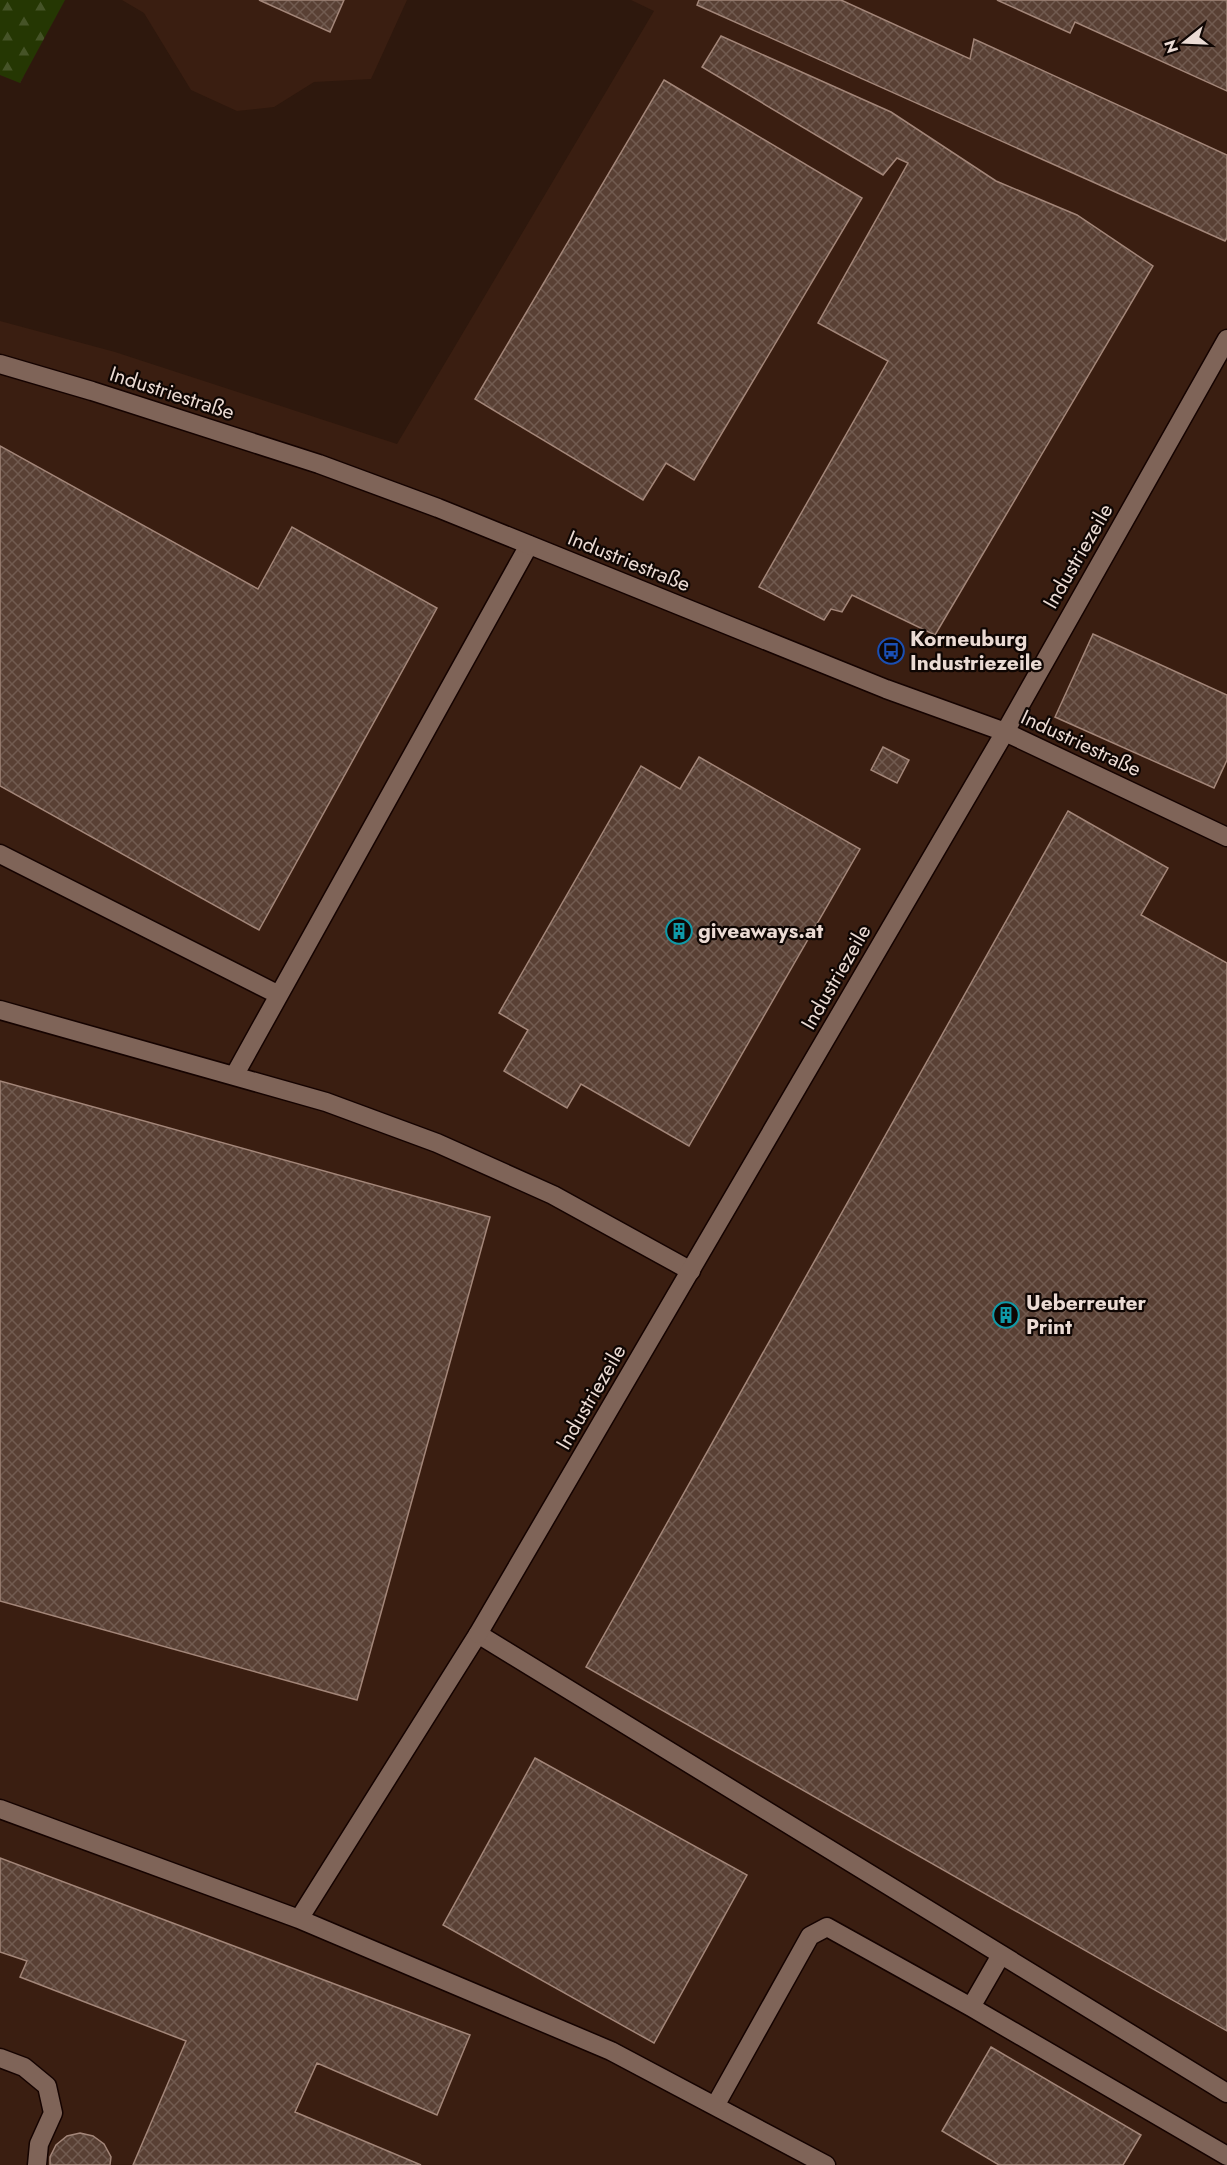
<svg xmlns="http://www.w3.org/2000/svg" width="1227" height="2165" font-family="Jost,sans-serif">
<defs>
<pattern id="forest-firs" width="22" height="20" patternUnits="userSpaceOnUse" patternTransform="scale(1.5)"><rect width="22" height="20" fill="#253703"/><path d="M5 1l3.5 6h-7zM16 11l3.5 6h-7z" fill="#455327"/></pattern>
<pattern id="building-cross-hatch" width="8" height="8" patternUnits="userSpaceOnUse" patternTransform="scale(1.5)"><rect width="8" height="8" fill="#594034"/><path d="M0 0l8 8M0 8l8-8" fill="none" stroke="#715b50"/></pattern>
</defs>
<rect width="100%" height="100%" fill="#2e180d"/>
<path fill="#3a1e11" d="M122,0H407L371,79L314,82L274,107L237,111L191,90L144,13Z
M631,0H1227V2165H0V321L115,352L397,444L654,11Z"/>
<path fill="url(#forest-firs)" d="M0,0H65L20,83L0,75Z"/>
<path fill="url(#building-cross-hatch)" stroke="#a38679" stroke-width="1.5" d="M259,0H344L330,32Z
M699,0H841L970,59L974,39L1227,155V238L1225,241L697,5Z
M997,0H1227V91L1075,22L1070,33Z
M721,36L891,112L996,181L1077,215L1153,266L935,635L852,595L842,612L831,609L824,620L759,587L888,361L818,323L908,163L897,158L883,175L702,67Z
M664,80L862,198L694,480L666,463L643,500L475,399Z
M0,446L258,589L292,527L437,608L259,930L0,786Z
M1093,634L1227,695V760L1214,788L1055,717Z
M883,747L909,760L897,783L871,770Z
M699,757L860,849L689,1146L581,1084L567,1108L504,1071L528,1030L499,1013L641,766L680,789Z
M1068,811L1168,868L1141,915L1227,963V2031L586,1667Z
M0,1081L490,1217L357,1700L0,1601Z
M535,1758L747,1875L654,2043L443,1925Z
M0,1858L470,2035L437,2115L317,2063L295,2112L421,2165H133L186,2041L20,1977L27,1961L0,1952Z
M991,2047L1141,2135L1123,2165H999L942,2131Z
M80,2133L93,2136L104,2144L111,2157L110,2165H50V2157L56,2145L67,2136Z"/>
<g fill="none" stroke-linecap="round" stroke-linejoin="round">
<g stroke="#150300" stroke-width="21">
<path id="lane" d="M0,854L279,995
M0,1010L326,1102L437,1143L553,1195L691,1271
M234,1076L529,545
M0,1809L299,1919L478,1634L1227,2093
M299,1919L611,2051L826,2165
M971,2007L1001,1955
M0,2058L24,2067L47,2086L53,2113L39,2144L37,2165
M715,2106L810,1936L827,1927L971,2007L1227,2156"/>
</g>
<g stroke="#150300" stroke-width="21">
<path id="street" d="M0,364L92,391L319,464L438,508L886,689L1005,732L1227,837
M478,1634L1005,732L1227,339"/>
</g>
<use href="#lane" stroke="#7f6458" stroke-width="18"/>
<use href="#street" stroke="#7f6458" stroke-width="18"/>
</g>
<defs>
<g id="bus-ring" transform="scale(1.35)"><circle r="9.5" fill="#0f0603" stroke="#1a4fb4" stroke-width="1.5"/><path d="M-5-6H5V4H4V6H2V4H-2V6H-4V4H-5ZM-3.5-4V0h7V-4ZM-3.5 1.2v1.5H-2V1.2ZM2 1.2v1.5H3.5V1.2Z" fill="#1a4fb4"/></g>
<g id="building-ring" transform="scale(1.35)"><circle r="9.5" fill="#0f0603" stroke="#0f9aa8" stroke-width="1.5"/><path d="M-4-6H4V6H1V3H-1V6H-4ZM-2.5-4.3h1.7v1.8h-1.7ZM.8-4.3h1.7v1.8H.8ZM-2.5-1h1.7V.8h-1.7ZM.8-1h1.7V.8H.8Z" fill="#0f9aa8"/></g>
</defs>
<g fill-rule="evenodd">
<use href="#bus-ring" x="891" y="651"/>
<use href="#building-ring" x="679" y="931"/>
<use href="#building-ring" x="1006" y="1315"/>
</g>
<g text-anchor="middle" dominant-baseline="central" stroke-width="4.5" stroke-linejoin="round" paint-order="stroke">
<g font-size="21" fill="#ebdbd4" stroke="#0f0603">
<text transform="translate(172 393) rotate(18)">Industriestraße</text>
<text transform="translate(1078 556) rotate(-60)">Industriezeile</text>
<text transform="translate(629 561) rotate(22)">Industriestraße</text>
<text transform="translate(1081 743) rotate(25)">Industriestraße</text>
<text transform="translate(836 977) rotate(-60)">Industriezeile</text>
<text transform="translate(591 1397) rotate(-60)">Industriezeile</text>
</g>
<g font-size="21" font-weight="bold" fill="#ebdbd4" stroke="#0f0603" text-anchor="start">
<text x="910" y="639">Korneuburg<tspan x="910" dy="24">Industriezeile</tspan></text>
<text x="698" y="931">giveaways.at</text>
<text x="1026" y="1303">Ueberreuter<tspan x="1026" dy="24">Print</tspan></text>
</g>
</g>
<g transform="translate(1185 42) rotate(252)" stroke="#0f0603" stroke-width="4.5" paint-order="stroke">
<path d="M0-4.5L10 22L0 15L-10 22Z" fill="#ebdbd4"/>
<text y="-9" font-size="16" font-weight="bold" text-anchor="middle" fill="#ebdbd4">N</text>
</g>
</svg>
